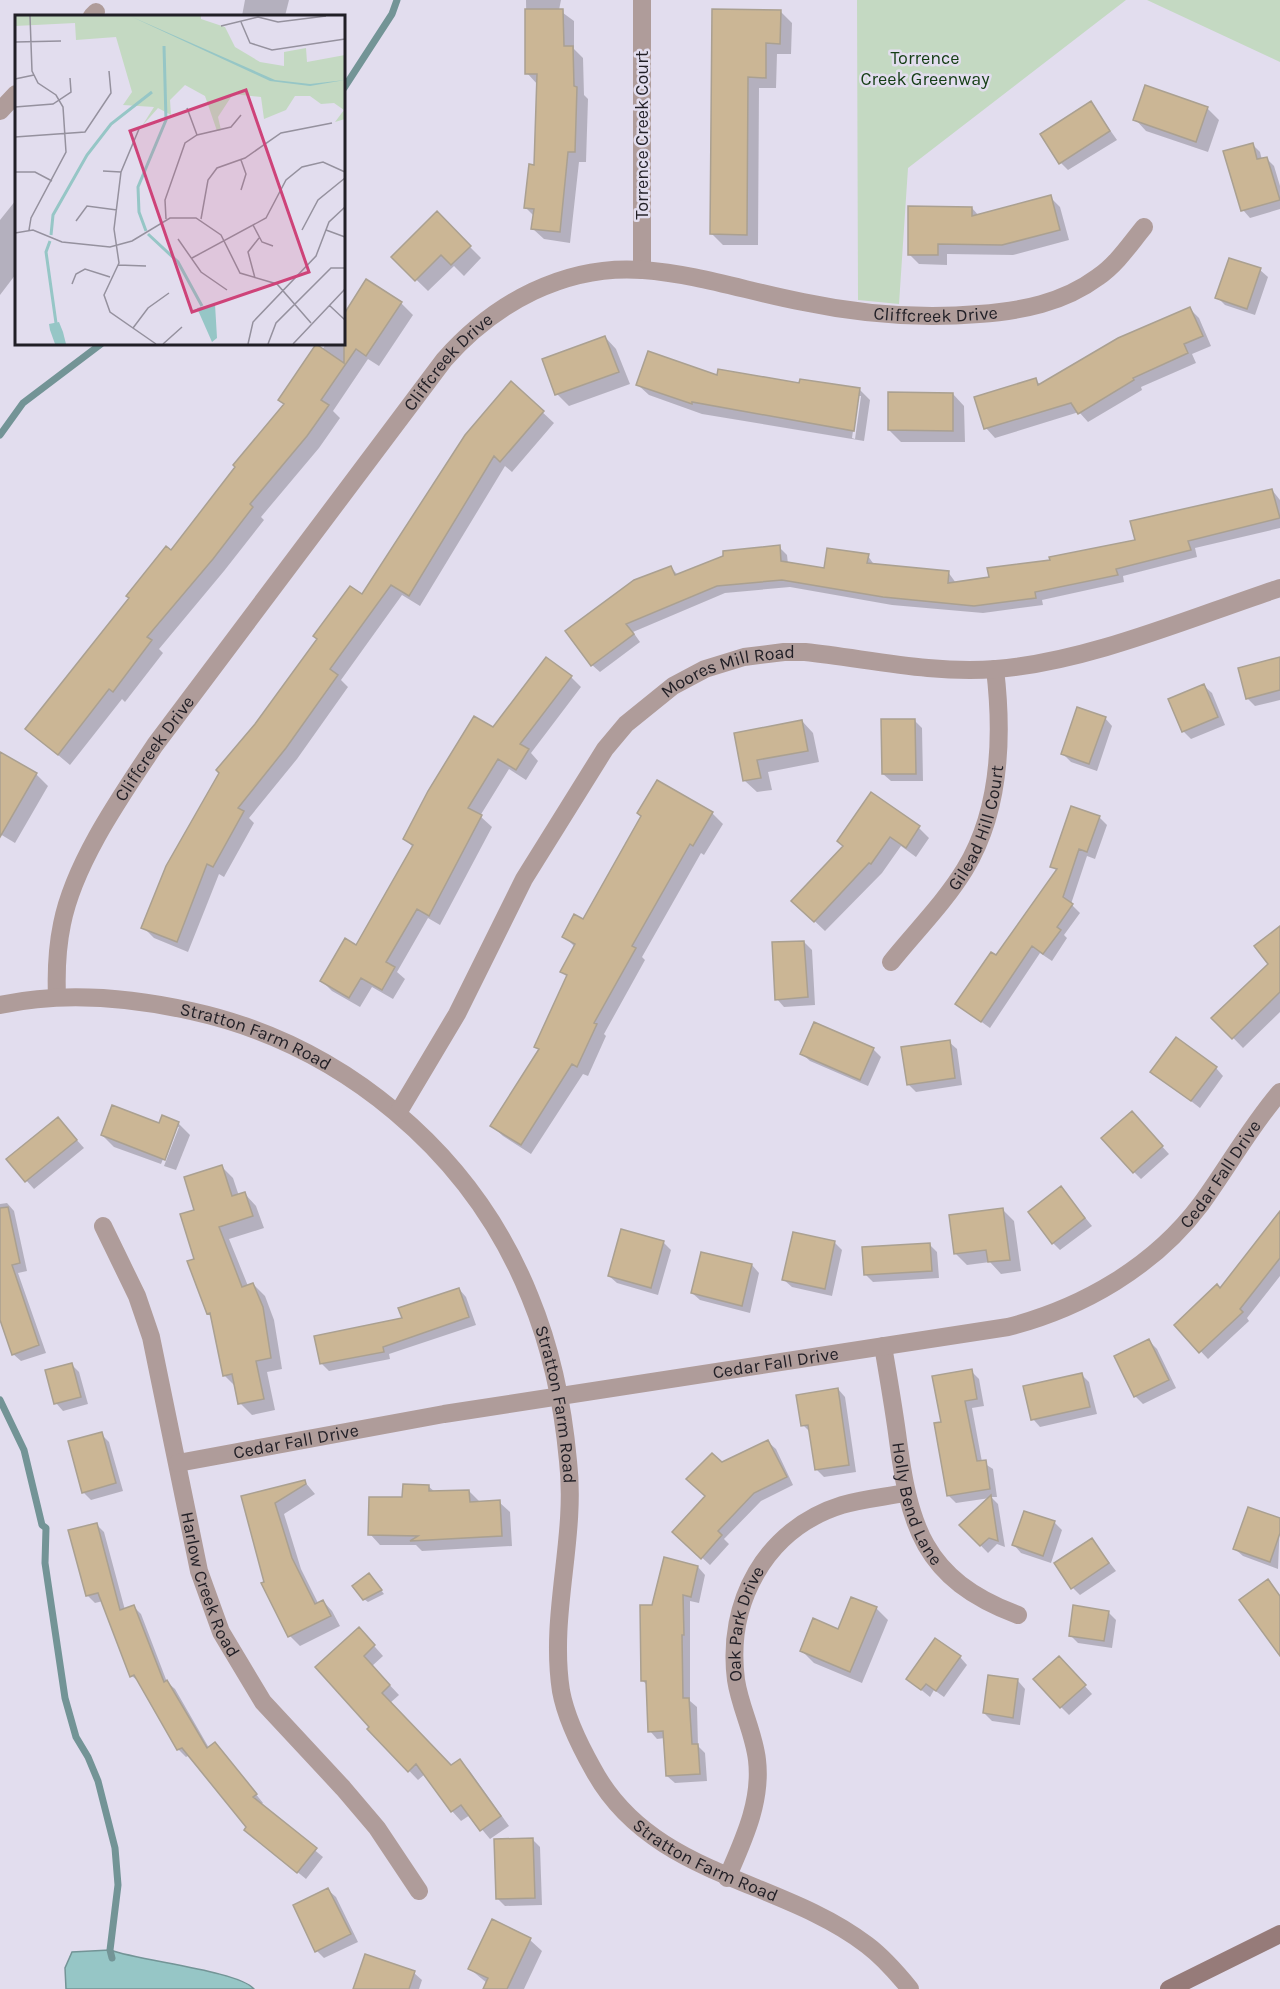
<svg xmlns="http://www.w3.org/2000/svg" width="1280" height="1989" font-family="Karla,sans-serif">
<rect width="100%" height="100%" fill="#e2ddee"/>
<path fill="#c4d9c2" d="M857,0H1126L908,168L899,304L858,300Z
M1147,0H1280V62Z"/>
<path fill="#96c6c6" stroke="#739496" stroke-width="1.5" d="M110,1950C140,1961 239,1971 254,1989H66L65,1968L72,1952Z"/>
<path fill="#0003" fill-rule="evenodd" d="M245,0H289L285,16H242Z
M526,0H561L559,10L574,21V49L583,58L584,95L588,99L586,162H579L570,243L544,239L533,229L534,216L526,208L536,167L538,85L527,73Z
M714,10L781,12L792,23L791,54H777L776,88H759L758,245H723L712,234Z
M1091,103L1117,140L1068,170L1061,163Z
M1207,108L1219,120L1208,152L1146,131L1135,119Z
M1252,144L1260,152L1262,160L1266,158L1274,166L1280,186V209L1250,218L1243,210Z
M1050,197L1060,207L1069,240L1013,255L947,254V265L919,264L909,254L972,208L979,216Z
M16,200V274L0,295V220Z
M437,214L481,258L464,276L454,266L428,291L393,257Z
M1260,270L1268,277L1255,315L1225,305L1217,297Z
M367,281L401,303L413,315L379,366L368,359L333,411L340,418L319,448L261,517L264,520L224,571L159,649L163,653L125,702L122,699L70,765L27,729L171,552L285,405L326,344H344V317Z
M1190,309L1199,318L1211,346L1192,354L1196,363L1141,387L1142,390L1088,422L1079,412L995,438L986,428L976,398L1035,380L1041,385Z
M605,337L616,349L630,384L569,406L557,394L544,360Z
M718,377L860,390L870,400L864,441L702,414L649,395L638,385ZM858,396H861L855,439L852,438Z
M511,383L554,423L512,472L505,466L420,606L402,595L341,680L348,687L297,759L249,818L254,823L224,877L219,874L188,952L154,938L143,927L362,596Z
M953,394L964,406L965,442H901L889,430Z
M1272,490L1280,500V528L1195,548L1197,557L1123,576L1124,582L1042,600L1043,605L983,613L892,605L790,587L725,593L633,632L640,642L600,672L592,665L671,568L679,576L779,547L787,555L788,564L825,570L868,556L875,566L948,572L956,583L990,578L1137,541Z
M1280,658V700L1255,706L1247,698Z
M571,677L581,687L531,753L538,761L526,780L509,769L480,816L492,827L440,925L428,918L397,972L405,979L393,999L372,987L360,1007L332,991L322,981L357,947L413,847L405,839L493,729Z
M1204,686L1212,693L1225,725L1191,739L1183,731Z
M1105,718L1112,726L1097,771L1071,762L1063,754Z
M802,721L813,733L819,762L768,772L772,790L757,792L745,781L736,734Z
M915,721L922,728L923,781H891L883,774Z
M0,754L36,774L48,786L15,843L0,834Z
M871,795L919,828L929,838L916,857L901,846L882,873L825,931L804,911L845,847Z
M712,813L723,824L704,855L701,853L642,957L645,960L604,1034L606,1036L588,1076L583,1074L531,1154L503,1136L492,1126L540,1051L536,1047L567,977L562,971L575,947L564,936Z
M1099,817L1107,825L1095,859L1087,856L1071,904L1080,913L1064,935L1067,938L1052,961L1040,953L990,1028L957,1004L996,957L1057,871L1052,866Z
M1280,928V1012L1243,1048L1214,1018L1270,964Z
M804,942L812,950L815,1005L784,1007L777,999Z
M949,1042L957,1049L962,1085L916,1092L908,1084Z
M873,1049L881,1057L868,1086L810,1061L802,1054Z
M1216,1068L1223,1076L1200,1108L1152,1071Z
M58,1119L84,1148L34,1189L8,1160Z
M1139,1121L1169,1154L1141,1179L1134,1172Z
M178,1123L190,1135L176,1170L164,1166L179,1127H176L161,1164L114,1147L102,1135Z
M222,1167L233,1178L239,1196L245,1194L256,1206L264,1228L229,1239L248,1286L253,1284L265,1296L274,1320L282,1369L267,1372L275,1410L252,1415L240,1403L237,1388L225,1376L213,1318L208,1313L196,1260V1211Z
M1061,1188L1092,1226L1060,1250L1053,1243Z
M7,1203L14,1211L27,1271L18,1273L46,1353L21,1361L13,1354L0,1316V1204Z
M1002,1209L1014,1221L1021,1271L1001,1274L990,1262L967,1265L955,1253Z
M1280,1213V1276L1247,1318L1249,1321L1208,1359L1176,1325L1220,1290Z
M622,1231L664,1243L671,1250L658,1295L617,1283L609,1276Z
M834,1242L842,1250L832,1296L792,1287L784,1280Z
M930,1245L937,1252L939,1278L873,1282L865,1274Z
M752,1265L759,1273L750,1313L700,1300L692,1293Z
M459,1289L466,1297L476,1325L389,1354L390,1359L329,1371L322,1364Z
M1149,1341L1157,1349L1176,1388L1143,1404L1135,1396Z
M71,1364L79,1372L88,1404L63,1411L56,1403Z
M971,1371L979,1379L984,1406L972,1408L982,1462L993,1469L997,1497H991L998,1504L1005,1547L997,1544L988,1553L961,1525L990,1498L956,1503L948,1495L942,1423Z
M1082,1375L1089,1382L1097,1414L1040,1427L1033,1419Z
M838,1389L845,1397L856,1472L824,1477L816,1469L811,1433L803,1425Z
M101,1434L109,1442L123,1491L91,1500L83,1492Z
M768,1442L776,1449L793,1485L761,1501L724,1539L729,1544L710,1565L682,1539L706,1496L721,1463Z
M305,1482L315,1494L284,1514L301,1569L318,1603L323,1601L332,1611L340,1626L300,1646L290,1636L263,1584L265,1583L243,1497Z
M428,1486L435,1492L469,1491L479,1501L499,1502L510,1512L512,1546L422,1551L416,1545H380L370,1534L404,1499Z
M1025,1512L1055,1523L1062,1530L1051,1563L1021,1553L1014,1545Z
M1280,1519L1278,1569L1243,1556L1235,1549Z
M97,1525L104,1532L125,1610L134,1607L141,1614L167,1682L175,1689L209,1748L222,1752L263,1803L260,1805L323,1857L306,1879L246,1830L248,1827L190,1755L186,1757L179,1750L140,1683L132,1676L103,1601L95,1603L87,1595Z
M1092,1540L1116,1571L1080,1595L1073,1588Z
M698,1567L705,1575L699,1603L690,1601V1701L697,1707L698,1746L705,1753L707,1781L675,1783L667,1776L665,1738L657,1739L650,1731L648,1686L643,1681L653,1606Z
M372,1578L384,1594L368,1602L364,1599Z
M876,1608L888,1620L862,1683L814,1663L802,1651Z
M1108,1612L1116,1620L1112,1648L1078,1643L1070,1635Z
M368,1639L383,1656L372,1666L399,1695L390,1703L451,1767L460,1761L469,1770L509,1826L490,1839L470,1815L461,1821L452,1811L425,1774L418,1780L369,1729L371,1727L317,1668Z
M960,1657L967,1665L944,1697L934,1690L930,1697L908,1679Z
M1066,1665L1092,1694L1069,1715L1061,1707Z
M1018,1681L1025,1689L1020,1725L992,1721L984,1713Z
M532,1839L540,1847L542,1905L505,1906L498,1899Z
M328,1890L336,1897L358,1942L324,1958L317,1951Z
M493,1921L530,1940L542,1951L524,1989H484L487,1983L470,1969Z
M414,1973L422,1980L419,1989H354Z"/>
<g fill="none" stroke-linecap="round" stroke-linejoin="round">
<path stroke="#739496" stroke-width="7" d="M344,88L392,14L397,0
M0,435L23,403L101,344
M0,1400L24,1450L42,1525L46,1528L45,1563L65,1698L76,1737L88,1757L98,1781L115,1848L118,1885L110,1950L112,1958"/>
</g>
<path fill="#cbb695" stroke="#aaa091" stroke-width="1.5" d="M525,9H563L564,46H573L574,86L577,87L575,152H568L560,232L531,229L534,209L524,208L529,164L534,165L537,74H525Z
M712,9L781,10L780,44L766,43V78L748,77L747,235L710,234Z
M1145,85L1208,107L1196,142L1133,120Z
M1091,101L1110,131L1059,164L1040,134Z
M1253,143L1257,159L1267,157L1280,200L1241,211L1223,151Z
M1051,195L1060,230L1002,245L938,244V255H908V206L972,207V216Z
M437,211L471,246L451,265L441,255L415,281L391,257Z
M1229,258L1261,268L1247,309L1215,298Z
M366,279L402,302L366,356L356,349L321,400L329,405L307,436L250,504L253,507L213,559L147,637L152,640L113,692L109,689L58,755L25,729L129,598L126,596L166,546L171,550L235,467L233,465L284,404L278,400L316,344L344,363V314Z
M1190,307L1203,336L1184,344L1188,353L1133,378L1134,380L1078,414L1071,403L984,429L974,397L1036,378L1038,385L1118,338Z
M605,336L619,372L555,395L542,359Z
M648,351L717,375L718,369L799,383L800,379L860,388L854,431L692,402V404L636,385Z
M511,381L544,411L500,462L494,456L409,596L391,585L330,669L338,675L286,748L238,808L244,811L213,867L207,864L177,942L141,928L166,866L219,773L216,770L255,724L317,639L313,636L350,586L362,594L465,435Z
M888,392L953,393V431L888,430Z
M1272,489L1280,518L1188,541L1191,550L1116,569L1118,575L1035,592L1036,598L974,606L883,597L782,580L717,586L626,624L634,634L591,666L565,631L634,580L671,566L675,575L723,556V551L780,545L781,561L824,568L827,548L869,554L867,563L949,571L948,583L989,577L987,568L1050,560L1049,557L1135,540L1130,521Z
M546,657L572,676L520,744L529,749L516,770L498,759L468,808L482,815L429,916L417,909L386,962L395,967L382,990L361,978L349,998L320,981L345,938L356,945L413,845L403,839L428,791L474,716L493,727Z
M1280,657V690L1246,699L1238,668Z
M1204,684L1218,717L1182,732L1168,699Z
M1077,707L1106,717L1089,764L1061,754Z
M881,719H915L916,774H882Z
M802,720L808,751L757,760L761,778L743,781L734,733Z
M0,752L37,773L0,837Z
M657,780L713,812L693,846L690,844L632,946L636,948L594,1023L597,1024L577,1067L572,1064L521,1145L490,1126L539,1049L534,1047L567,975L560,972L575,944L562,937L574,914L583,919L641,816L637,813Z
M871,792L920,826L906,848L890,837L871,864L869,863L814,922L791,901L843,846L837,841Z
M1071,806L1100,816L1087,852L1079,849L1063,897L1073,904L1057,927L1061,930L1043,954L1032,946L981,1022L955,1004L991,952L996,955L1057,869L1050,867Z
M1280,926V992L1232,1039L1211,1018L1268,964L1254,946Z
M804,941L808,997L775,1000L772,942Z
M814,1022L874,1048L860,1080L800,1054Z
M1176,1037L1217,1067L1191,1101L1150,1072Z
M950,1040L955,1078L907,1085L901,1047Z
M112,1105L159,1123L162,1115L179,1122L165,1160L101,1135Z
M1132,1111L1163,1146L1133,1173L1101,1138Z
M58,1117L77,1140L25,1182L6,1159Z
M222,1165L232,1196L245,1192L253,1216L219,1227L242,1287L253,1283L263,1307L271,1358L256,1361L264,1399L238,1404L232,1374L223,1376L210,1313L207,1314L187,1261L194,1259L180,1214L194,1210L184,1177Z
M1061,1186L1085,1218L1052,1244L1028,1212Z
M8,1207L20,1263L12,1265L39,1345L12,1355L0,1320V1208Z
M1003,1208L1010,1260L988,1262L986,1250L954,1254L949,1215Z
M1280,1211V1258L1240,1309L1243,1312L1199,1353L1174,1325L1217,1284L1220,1288Z
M621,1229L664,1241L651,1288L608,1276Z
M793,1232L835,1241L825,1289L782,1280Z
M930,1243L932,1271L864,1275L862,1247Z
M701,1252L752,1264L742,1306L691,1293Z
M459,1288L469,1317L383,1347L384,1352L320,1364L314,1336L402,1318L398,1308Z
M1149,1339L1169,1380L1134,1397L1114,1356Z
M72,1363L81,1397L54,1404L45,1370Z
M972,1369L977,1399L965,1401L977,1461L986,1460L990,1489L947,1496L934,1423L941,1422L932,1376Z
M1082,1373L1090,1407L1031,1420L1023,1386Z
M838,1388L849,1465L815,1470L808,1425L801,1426L796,1395Z
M102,1432L116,1483L82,1493L68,1441Z
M768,1440L787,1477L754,1493L718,1531L722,1535L701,1559L672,1532L705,1496L686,1479L712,1453L722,1462Z
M305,1480L306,1484L275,1503L292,1558L315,1604L323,1600L331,1616L288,1637L261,1583L264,1582L241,1496Z
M403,1484L429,1485V1491L469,1490L470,1502L500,1500L502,1536L410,1541L418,1536L368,1535L369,1497H402Z
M991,1495L998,1541L989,1538L980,1546L959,1525Z
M1248,1507L1280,1518V1533L1270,1562L1233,1549Z
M1024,1511L1055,1521L1043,1556L1012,1545Z
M97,1523L120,1610L134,1605L164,1682L167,1680L207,1748L215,1742L257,1794L253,1797L317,1848L297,1873L244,1830L246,1827L182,1748L177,1750L134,1675L130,1677L98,1593L86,1596L68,1530Z
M1092,1538L1109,1563L1071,1589L1054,1563Z
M664,1557L698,1566L691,1597L683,1595L684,1635H682L683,1698H689L692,1744H698L700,1774L666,1776L663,1731L648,1732L646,1681H641L640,1605H652Z
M369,1573L382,1590L363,1600L352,1586Z
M1268,1579L1280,1596V1656L1239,1600Z
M851,1597L877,1607L850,1672L800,1651L813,1618L838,1629Z
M1073,1605L1109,1611L1104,1641L1069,1636Z
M359,1627L375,1645L364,1656L390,1685L382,1693L451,1765L460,1759L501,1816L480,1831L461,1805L451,1812L416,1764L408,1772L367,1729L369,1727L315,1667Z
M935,1638L961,1656L936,1691L926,1684L921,1690L906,1679Z
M1059,1656L1086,1685L1060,1708L1033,1679Z
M988,1675L1018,1679L1013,1718L983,1713Z
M533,1838L535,1898L496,1899L494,1839Z
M328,1888L351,1934L315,1952L293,1905Z
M492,1919L531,1938L507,1989H483L488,1978L468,1969Z
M365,1954L415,1971L409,1989H353Z"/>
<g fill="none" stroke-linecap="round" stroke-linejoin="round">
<g stroke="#af9c9a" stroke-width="18">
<path d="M642,0V270"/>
<path d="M92,16L96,12"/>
<path d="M0,111L16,94"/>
<path id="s1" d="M891,962C915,932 945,902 965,869C1001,810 1003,736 995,669"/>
<path id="s2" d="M57,997C56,972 57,948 62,924C74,863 121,796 155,745L444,360C494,303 565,264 643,270C697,274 750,292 803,302C860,314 920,319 979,314C1021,311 1063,303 1098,277C1117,264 1130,244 1144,227"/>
<path id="s3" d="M0,1005C64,991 128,997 191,1011C342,1044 472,1152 530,1297C551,1348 563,1406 568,1461C577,1538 549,1614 561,1691C566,1718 580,1746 593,1769C651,1877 780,1878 867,1945C883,1957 897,1973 910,1989"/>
<path id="s4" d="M398,1113L457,1014L524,879L605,749L626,724L673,686L705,669L744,657L784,652H805C869,659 932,674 996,669C1088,662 1192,617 1280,588"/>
<path id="s5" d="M103,1226L137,1296L151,1337L199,1571L221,1632L263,1702L343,1788L377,1828L419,1891"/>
<path id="s6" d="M883,1346C888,1375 893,1404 897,1433C909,1525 922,1579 1018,1615"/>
<path id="s7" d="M178,1463L444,1414L1008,1327C1082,1308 1154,1267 1201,1204C1228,1167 1250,1127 1280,1092"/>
<path id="s8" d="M727,1878C743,1841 762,1802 757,1760C754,1733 740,1707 736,1680C726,1603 765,1529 842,1505C862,1499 884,1497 905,1493"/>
</g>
<path stroke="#967b79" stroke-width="18" d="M1169,1989L1280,1934"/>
</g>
<g text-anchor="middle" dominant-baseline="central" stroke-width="5" stroke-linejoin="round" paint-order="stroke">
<g font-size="18" fill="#133c13" stroke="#e2ddee">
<text x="925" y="58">Torrence<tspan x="925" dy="21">Creek Greenway</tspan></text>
</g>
<g font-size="18" fill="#211f26" stroke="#e2ddee">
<text transform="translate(642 135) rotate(-90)">Torrence Creek Court</text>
<text stroke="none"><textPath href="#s2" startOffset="1281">Cliffcreek Drive</textPath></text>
<text stroke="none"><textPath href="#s2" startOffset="759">Cliffcreek Drive</textPath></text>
<text stroke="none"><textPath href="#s4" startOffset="570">Moores Mill Road</textPath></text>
<text stroke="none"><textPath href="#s2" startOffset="273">Cliffcreek Drive</textPath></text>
<text stroke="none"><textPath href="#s1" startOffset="162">Gilead Hill Court</textPath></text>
<text stroke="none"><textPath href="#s3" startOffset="262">Stratton Farm Road</textPath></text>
<text stroke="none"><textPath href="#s7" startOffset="1110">Cedar Fall Drive</textPath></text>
<text stroke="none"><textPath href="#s7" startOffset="606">Cedar Fall Drive</textPath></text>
<text stroke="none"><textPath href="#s3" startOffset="765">Stratton Farm Road</textPath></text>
<text stroke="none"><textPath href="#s7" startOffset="120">Cedar Fall Drive</textPath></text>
<text stroke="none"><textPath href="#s6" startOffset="162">Holly Bend Lane</textPath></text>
<text stroke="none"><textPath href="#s5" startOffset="376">Harlow Creek Road</textPath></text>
<text stroke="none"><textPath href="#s8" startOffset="264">Oak Park Drive</textPath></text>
<text stroke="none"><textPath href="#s3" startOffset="1287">Stratton Farm Road</textPath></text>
</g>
</g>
<g transform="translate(15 15)">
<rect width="330" height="330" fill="#e2ddee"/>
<path d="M0,1H186V4L210,12L220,32L245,47L269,51V37L291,33L292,47L330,40V104L320,107L329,95L319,88L306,89L295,81H280L271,95L249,104L246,82L218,79L203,102L206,115L202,116L190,81L170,70L155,85L156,100L143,93L127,111L139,92L108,90L117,77L101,22L61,25L60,8L0,11Z" fill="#c4d9c2"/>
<path d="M115,1L260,65L295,69L330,65L295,71L255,66ZM200,289L202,323L197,327L182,293ZM44,307L48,317L51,329H40L35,315L34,309Z" fill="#96c6c6"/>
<path fill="none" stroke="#96c6c6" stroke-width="3" d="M131,216L124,197L123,172L151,105L149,31M133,219L163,247L187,291M36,220L38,200L72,140L96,109L137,77M35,226L31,237L41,308"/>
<path fill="none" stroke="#95919e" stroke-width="1.5" d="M226,7L235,28L257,35L330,24M206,11L243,2L263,7L311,1M0,27L46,26M0,64L19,60M0,92L38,89L56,77L55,63M172,93L182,120M124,114L106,157L99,214L104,248L89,280L95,297L141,329M0,122L70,117L96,78L94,56M88,156L106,157M0,157H20L37,166M226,175L231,159L226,145M151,204L150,185L170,128L182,120L216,112L226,100M186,204L193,165L202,153L230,143L266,118L317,108M61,206L72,191L102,195M238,210L247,227L258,231M14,215L16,203L51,137L48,92L41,80L23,68L17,56L15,1M287,215L303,185L330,163M311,215L330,222M0,218L18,215L47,227L95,232L117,226L155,203H181L206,220L225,258L262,269L296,308M163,224L186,257L212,275M177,243L251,203L271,165L287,152L308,147L330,157M103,250L131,251M240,263L233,237L244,223M57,269L61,259L70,254L95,262M314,290L330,305M118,313L133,293L154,278M148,329L167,312M233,329L238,307L301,241L314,207L330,192M253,329L261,308L316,253H330M278,329L330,274"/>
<path fill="#ce4379" fill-opacity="0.15" stroke="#ce4379" stroke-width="3" d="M231,75L294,257L177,297L115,116Z"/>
<rect width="330" height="330" fill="none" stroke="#211f26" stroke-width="3"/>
</g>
</svg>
